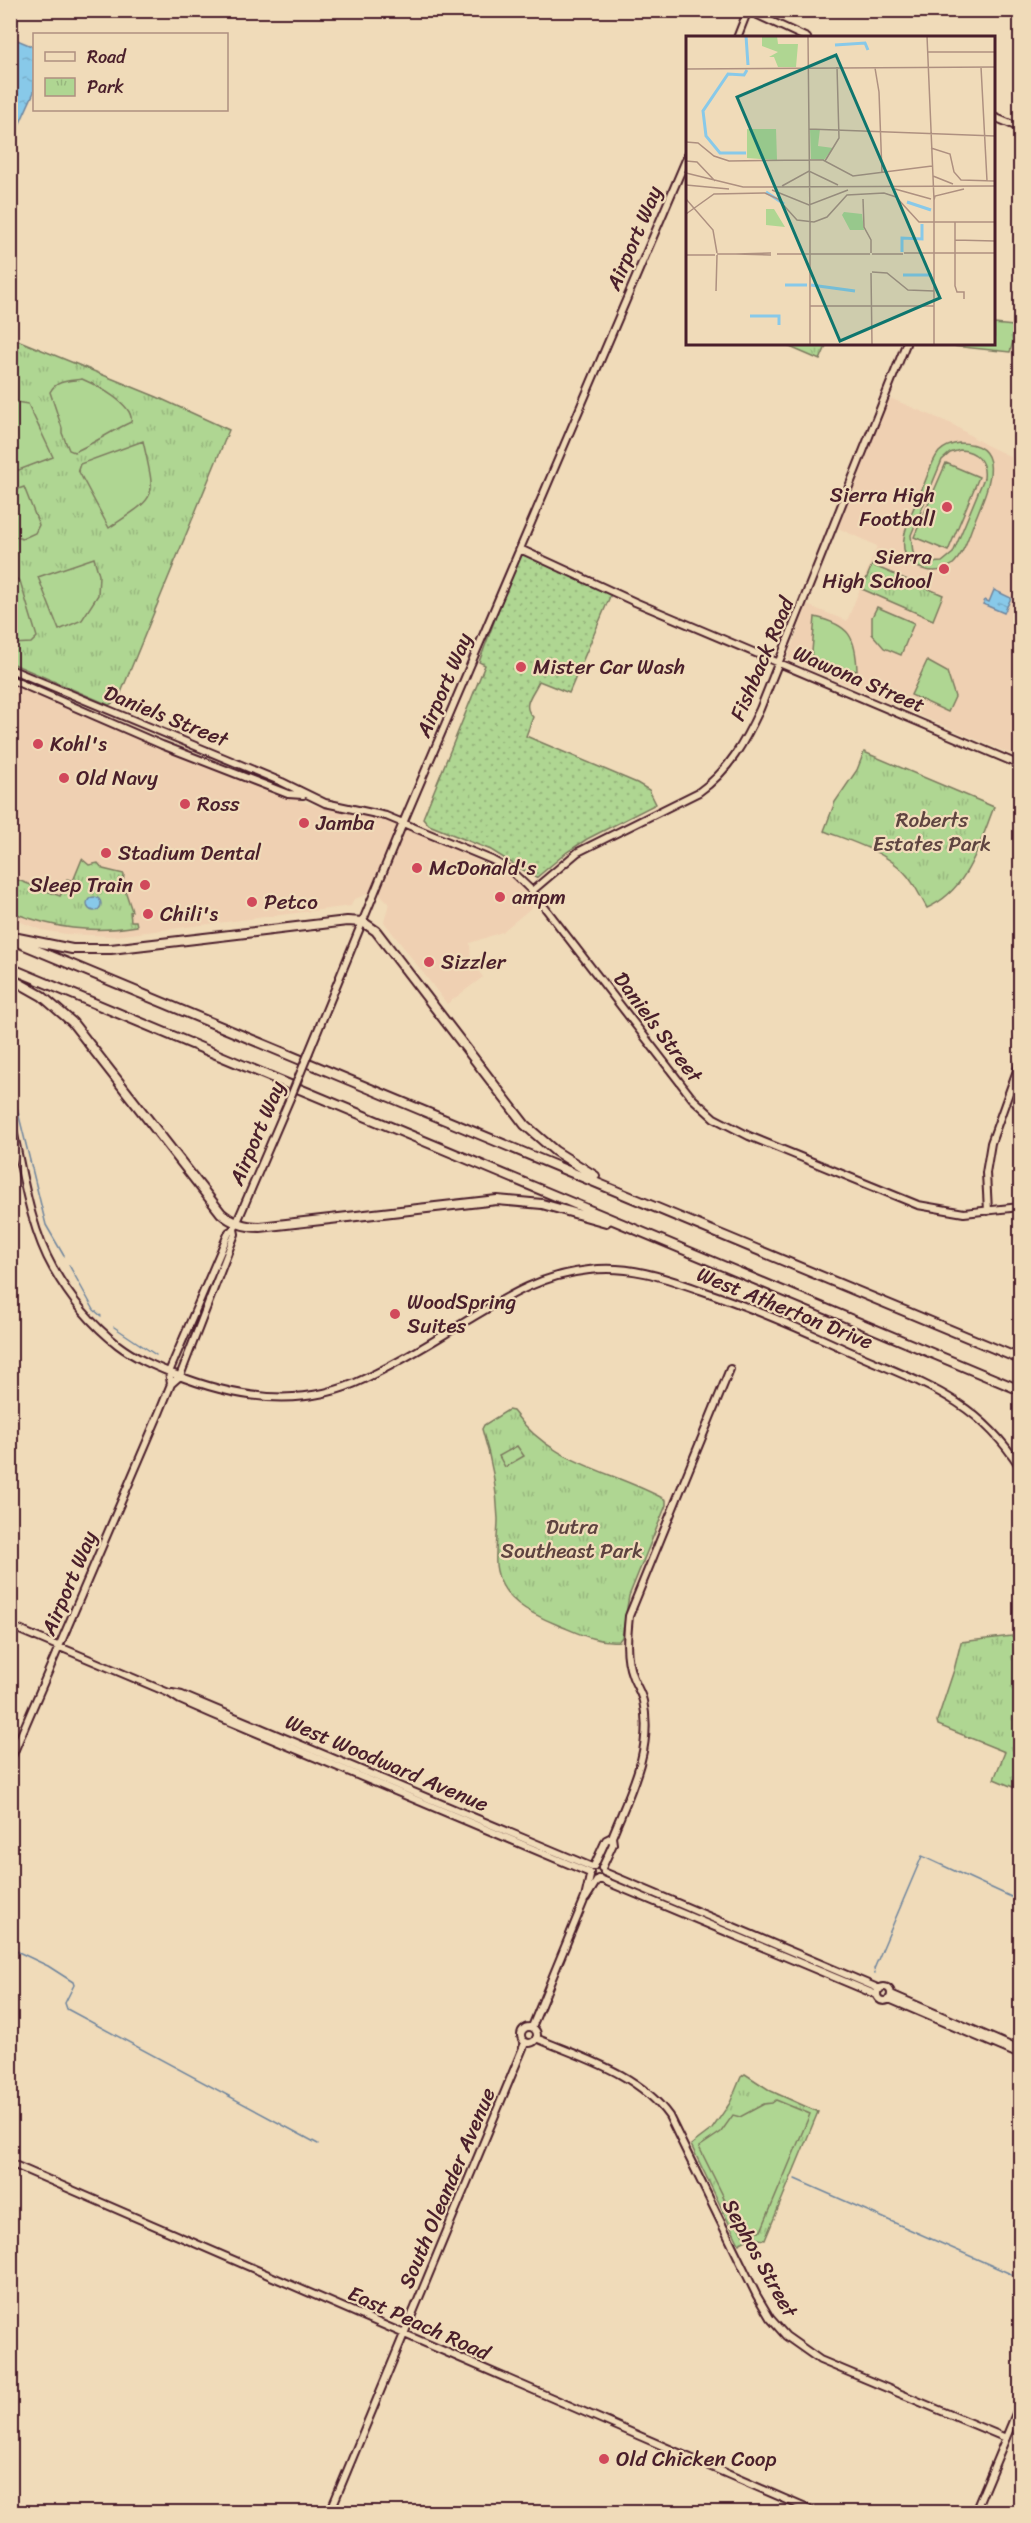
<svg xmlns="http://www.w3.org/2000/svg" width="1031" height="2523" font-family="Sriracha,sans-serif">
<defs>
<pattern id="grass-dots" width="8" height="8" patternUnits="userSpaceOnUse" patternTransform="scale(1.5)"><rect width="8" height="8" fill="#afd692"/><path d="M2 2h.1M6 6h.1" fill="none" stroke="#98b77e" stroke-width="1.8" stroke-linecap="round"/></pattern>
<pattern id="park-tufts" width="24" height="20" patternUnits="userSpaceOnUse" patternTransform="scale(1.5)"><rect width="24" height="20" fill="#afd692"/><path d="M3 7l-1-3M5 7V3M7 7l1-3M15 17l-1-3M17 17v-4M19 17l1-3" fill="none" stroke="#98b77e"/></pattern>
<pattern id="water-ripples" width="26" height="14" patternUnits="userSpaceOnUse" patternTransform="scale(1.5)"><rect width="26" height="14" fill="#88c9e9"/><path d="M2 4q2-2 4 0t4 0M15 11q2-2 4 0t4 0" fill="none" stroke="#77acc8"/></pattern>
</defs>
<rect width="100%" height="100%" fill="#f0dbb9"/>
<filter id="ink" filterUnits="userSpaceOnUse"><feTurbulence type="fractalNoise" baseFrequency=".0167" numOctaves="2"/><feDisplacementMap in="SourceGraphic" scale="12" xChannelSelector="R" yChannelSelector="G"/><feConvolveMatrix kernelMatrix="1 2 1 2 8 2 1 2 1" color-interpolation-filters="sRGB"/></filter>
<g filter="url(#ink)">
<path fill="#efd0b2" d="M892,399L952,424L984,444L1020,461V758L791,661L788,657L807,605L847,621L877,546L838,528L887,402Z
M10,682L282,794L316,806L372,816L398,825L374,891L353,900L351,906L115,936L67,934L41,930L11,918Z
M404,827L499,870L518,883L537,903L502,932L470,943L471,961L483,977L447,1004L384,922L389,903L378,892Z"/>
<path fill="url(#grass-dots)" stroke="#7c7a5e" stroke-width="1.5" d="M522,554L611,594L569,693L539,681C534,693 520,705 533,717L526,736L637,783L649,790L656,804L587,839L567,852L536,878L491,850L429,825L423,818L485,665L479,662L506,590Z"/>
<path fill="url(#park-tufts)" stroke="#7c7a5e" stroke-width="1.5" d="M994,324L1014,326L1017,329L1010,352L934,344H994Z
M10,337L157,397L229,430L118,700L109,705L11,663Z
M783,344H827L820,360Z
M872,565L943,595L933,620L862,589Z
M864,752L994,807C979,845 968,890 927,908C920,896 914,882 904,872C884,851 850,841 824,831L835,802L857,770Z
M82,859L89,865L98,863L103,869L124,874L123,884L132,911L130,912L131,921H136L137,926C90,934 54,928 11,912L10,877L60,896L67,879L73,881Z
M508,1410L513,1411C553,1466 610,1469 666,1500V1505L629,1596L622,1637L619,1641C596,1643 578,1633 558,1625C529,1613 500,1599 496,1565C495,1550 498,1534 498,1519C497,1488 491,1458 482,1429L484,1425Z
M1020,1635V1790L994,1779L1005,1752L938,1725L937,1721L954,1670L961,1642Z
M745,2074L771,2091L818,2112L765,2240L750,2238L739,2244L691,2145L712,2129L730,2103L741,2077Z"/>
<path fill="#afd692" stroke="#7c7a5e" stroke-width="1.5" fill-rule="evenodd" d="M82,379C96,385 135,405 131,422C111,431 93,444 74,452L69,450L62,433V428L50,392C56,380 70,381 82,379Z
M16,402L28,404L53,457L11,473V406Z
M143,441C156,501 159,494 109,528L78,470L80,464Z
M959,443C1011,443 985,494 975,520C969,534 964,555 952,565C945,570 935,572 926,570C884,560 912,513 922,489C927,478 931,462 939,452C945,446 952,444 959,443ZM960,450C977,451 986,462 984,478L953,553L942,562L927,563L913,553L911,535L942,460L950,453Z
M946,463L979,477L948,551L914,537Z
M24,487L39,525L35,533L22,539L14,536L11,527L10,492Z
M94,558L99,575L98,595L82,620L59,630L38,577Z
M15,578L20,581L37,637L31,643L11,644V580Z
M877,607L914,623L901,655L884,648L872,634V617Z
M815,617C849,625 856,636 857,671L811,663Z
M927,661L947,672L955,697L948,712L911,695Z
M517,1446L524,1456L505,1467L499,1456Z
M776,2100L810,2114L761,2231H751L743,2236L699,2147L721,2132L733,2115L740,2117L764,2104L772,2103Z"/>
<path fill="url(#water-ripples)" stroke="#6f859d" stroke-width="1.5" d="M10,37L34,47V92L11,143Z
M994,590L1011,598L1004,613L983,604L985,600L989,602Z
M87 904a7 7 0 1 1 14 0a7 7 0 1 1-14 0Z"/>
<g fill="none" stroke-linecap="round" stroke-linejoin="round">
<path stroke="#6f859d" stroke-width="1.5" d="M10,1080L46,1225L64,1256
M69,1265L94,1310L101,1316
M114,1327L156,1355
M10,1948L48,1966L73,1982L74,1985L65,2003L67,2009L318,2144
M875,1973L874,1969L922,1856L1020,1901
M795,2179L1020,2278"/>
<g stroke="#4a1f2b" stroke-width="10">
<path id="secondary" d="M747,10L807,38
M737,38L748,10
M994,117L1020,128
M520,549L635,602L1020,765
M10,669L282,782L325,803L386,816L492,860L510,870L532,891L692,1098L714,1118L749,1136L918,1205L964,1213L1020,1207
M10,679L162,745L288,794L303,795
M532,891L578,852L699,792C729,771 745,741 760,709L906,344
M309,1052L403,823L688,155
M10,1117C22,1166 28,1224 53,1268C70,1298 91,1324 118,1345C135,1358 154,1366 174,1374C234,1398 303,1409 364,1379C400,1362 434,1341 468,1320C508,1296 541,1275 589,1270C629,1265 663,1277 700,1290C748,1306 794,1326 840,1347C913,1381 974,1394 1020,1467
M988,1211L986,1173L991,1143L1020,1062
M171,1384L180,1376L235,1234L234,1229
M10,1626L169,1693L180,1700L212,1714L590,1873
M172,1693L182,1695L592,1867
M10,1761L160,1411L171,1384L169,1372L229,1232L234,1229L291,1096
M594,1866L606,1840L612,1837
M602,1868L613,1844L612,1837C629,1794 654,1749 643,1701C641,1692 635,1684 632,1675C625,1656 627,1636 629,1616L730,1369
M604,1872L880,1989
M600,1879L877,1995
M586,1898L598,1879
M877 1994a7 7 0 1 1 14 0a7 7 0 1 1-14 0Z
M891,1994L1020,2050
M889,1999L1020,2055
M521 2035a8 8 0 1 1 16 0a8 8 0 1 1-16 0Z
M532,2027L585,1898L590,1876
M536,2038C583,2058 638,2073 669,2116L757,2296L770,2318L786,2336L820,2360L1006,2438
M10,2163L815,2512
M330,2512L525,2043
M975,2512L1020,2404"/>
</g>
<g stroke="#4a1f2b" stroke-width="12">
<path id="highway" d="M18,938L72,949H111L347,921L363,922L376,931L525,1125L555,1151L595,1176
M10,939L1020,1359
M10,968L1020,1390
M10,978L42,996L72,1022L221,1213C232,1223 246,1227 260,1227L497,1200L542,1204L606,1222"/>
</g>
<use href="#secondary" stroke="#f0dbb9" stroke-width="6"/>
<use href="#highway" stroke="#f0dbb9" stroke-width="8"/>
<g stroke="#4a1f2b" stroke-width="10" stroke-linecap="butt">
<path id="secondary-bridge" d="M291,1096L309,1052"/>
</g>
<use href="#secondary-bridge" stroke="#f0dbb9" stroke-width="6"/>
</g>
</g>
<g fill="#d1495b" stroke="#f0dbb9" stroke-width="2">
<circle cx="947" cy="507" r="6"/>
<circle cx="944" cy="569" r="6"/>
<circle cx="521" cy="667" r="6"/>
<circle cx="38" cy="744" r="6"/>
<circle cx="64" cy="778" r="6"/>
<circle cx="185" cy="804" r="6"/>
<circle cx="304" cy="823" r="6"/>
<circle cx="106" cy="853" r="6"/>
<circle cx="417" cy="868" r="6"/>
<circle cx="145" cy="885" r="6"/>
<circle cx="500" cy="897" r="6"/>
<circle cx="252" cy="902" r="6"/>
<circle cx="148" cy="914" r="6"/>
<circle cx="429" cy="962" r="6"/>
<circle cx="395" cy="1314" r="6"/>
<circle cx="604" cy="2459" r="6"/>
</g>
<g text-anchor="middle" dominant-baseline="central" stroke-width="4.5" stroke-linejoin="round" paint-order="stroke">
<g font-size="21" fill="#4a1f2b" stroke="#f0dbb9">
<text transform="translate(634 238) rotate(-67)">Airport Way</text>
<text transform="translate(762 659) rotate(-67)">Fishback Road</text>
<text transform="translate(859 679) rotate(23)">Wawona Street</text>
<text transform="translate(444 685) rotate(-67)">Airport Way</text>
<text transform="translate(166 716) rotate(22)">Daniels Street</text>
<text transform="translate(658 1027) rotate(53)">Daniels Street</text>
<text transform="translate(257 1133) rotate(-67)">Airport Way</text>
<text transform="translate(785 1308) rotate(22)">West Atherton Drive</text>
<text transform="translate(69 1583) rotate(-67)">Airport Way</text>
<text transform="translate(387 1763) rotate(23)">West Woodward Avenue</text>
<text transform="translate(447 2188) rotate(-67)">South Oleander Avenue</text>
<text transform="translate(760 2258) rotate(61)">Sephos Street</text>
<text transform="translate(419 2323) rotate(24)">East Peach Road</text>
</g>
<g font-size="21" fill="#4a1f2b" stroke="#f0dbb9" text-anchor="start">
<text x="935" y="495" text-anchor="end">Sierra High<tspan x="935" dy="24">Football</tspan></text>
<text x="932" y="557" text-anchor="end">Sierra<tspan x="932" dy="24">High School</tspan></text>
<text x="533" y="667">Mister Car Wash</text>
<text x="50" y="744">Kohl's</text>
<text x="76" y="778">Old Navy</text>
<text x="197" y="804">Ross</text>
<text x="316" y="823">Jamba</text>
<text x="118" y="853">Stadium Dental</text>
<text x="429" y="868">McDonald's</text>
<text x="133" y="885" text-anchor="end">Sleep Train</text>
<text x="512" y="897">ampm</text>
<text x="264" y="902">Petco</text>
<text x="160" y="914">Chili's</text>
<text x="441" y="962">Sizzler</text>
<text x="407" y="1302">WoodSpring<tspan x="407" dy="24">Suites</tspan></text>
<text x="616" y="2459">Old Chicken Coop</text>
</g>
<g font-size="21" fill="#5e4440" stroke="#f0dbb9">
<text x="932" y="820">Roberts<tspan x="932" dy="24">Estates Park</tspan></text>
<text x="572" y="1527">Dutra<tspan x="572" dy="24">Southeast Park</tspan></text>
</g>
</g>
<g transform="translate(686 36)">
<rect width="309" height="309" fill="#f0dbb9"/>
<path d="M76,0H91L92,8H112L110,31H92L88,21H83L92,16L76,10ZM124,93H134L132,110L147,112L138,124L125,123Z" fill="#afd692"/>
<path d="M61,93H90L91,124L61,122ZM80,173H88L99,191L80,189ZM158,176L176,178L178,194H164L156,179Z" fill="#afd692"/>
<path fill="none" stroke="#88c9e9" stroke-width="3" d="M60,0L62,29M149,9L179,7L182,14M60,117H34L20,100L17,75L42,38L58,39L61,34M80,156L98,168M221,166L245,174M216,216V202L236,203V188M217,239H246M99,249H121M125,249L169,255M64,280H93V289"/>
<path fill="none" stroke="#ae9080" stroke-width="1.5" d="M122,0L124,188M241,0L248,164V309M242,16H309M295,31L301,145M189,32L193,56L196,137M0,33L309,31M123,93L309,100M0,106L12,107L28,120L43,125L123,124M245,112L264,118L268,136L275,144L309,145M124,124H137L167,140L246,130M0,125L11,126L29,145M139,125L153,102L151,31M0,137L57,151L309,150M247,140L267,148M0,149L43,153M96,150L123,135L152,149M209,153L245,163M86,154L123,169L162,154M0,163L27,194L31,217M177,163L178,191L185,204V217M248,164L249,160L278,153M0,178L28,158L79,157L92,163L111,184L128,186L141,181L161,159L198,157L210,161L233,186H309M269,186V250L271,256H278V263M269,204L309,205M218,217H309M31,218H50M91,218H184M186,218H217M0,219H29M85,219L50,218L85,217M186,236L201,237L222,254L248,255M185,237L186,309M30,255L31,219M124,270H248M124,309V185"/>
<path fill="#0f766e" fill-opacity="0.15" stroke="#0f766e" stroke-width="3" d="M150,19L254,262L154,305L51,61Z"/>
<rect width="309" height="309" fill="none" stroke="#4a1f2b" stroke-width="3"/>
</g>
<rect width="1031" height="2523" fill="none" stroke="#f0dbb9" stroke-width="36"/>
<rect x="18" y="18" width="995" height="2487" fill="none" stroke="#4a1f2b" stroke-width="2" filter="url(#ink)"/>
<rect x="33" y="33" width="195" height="78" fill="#f0dbb9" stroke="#ae9080" stroke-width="1.5"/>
<rect x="45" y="52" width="30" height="9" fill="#f0dbb9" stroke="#ae9080" stroke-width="1.5"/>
<text x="87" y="63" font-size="18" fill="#4a1f2b">Road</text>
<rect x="45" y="78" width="30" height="18" fill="url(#park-tufts)" stroke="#ae9080" stroke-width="1.5"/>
<text x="87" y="93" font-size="18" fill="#4a1f2b">Park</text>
</svg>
